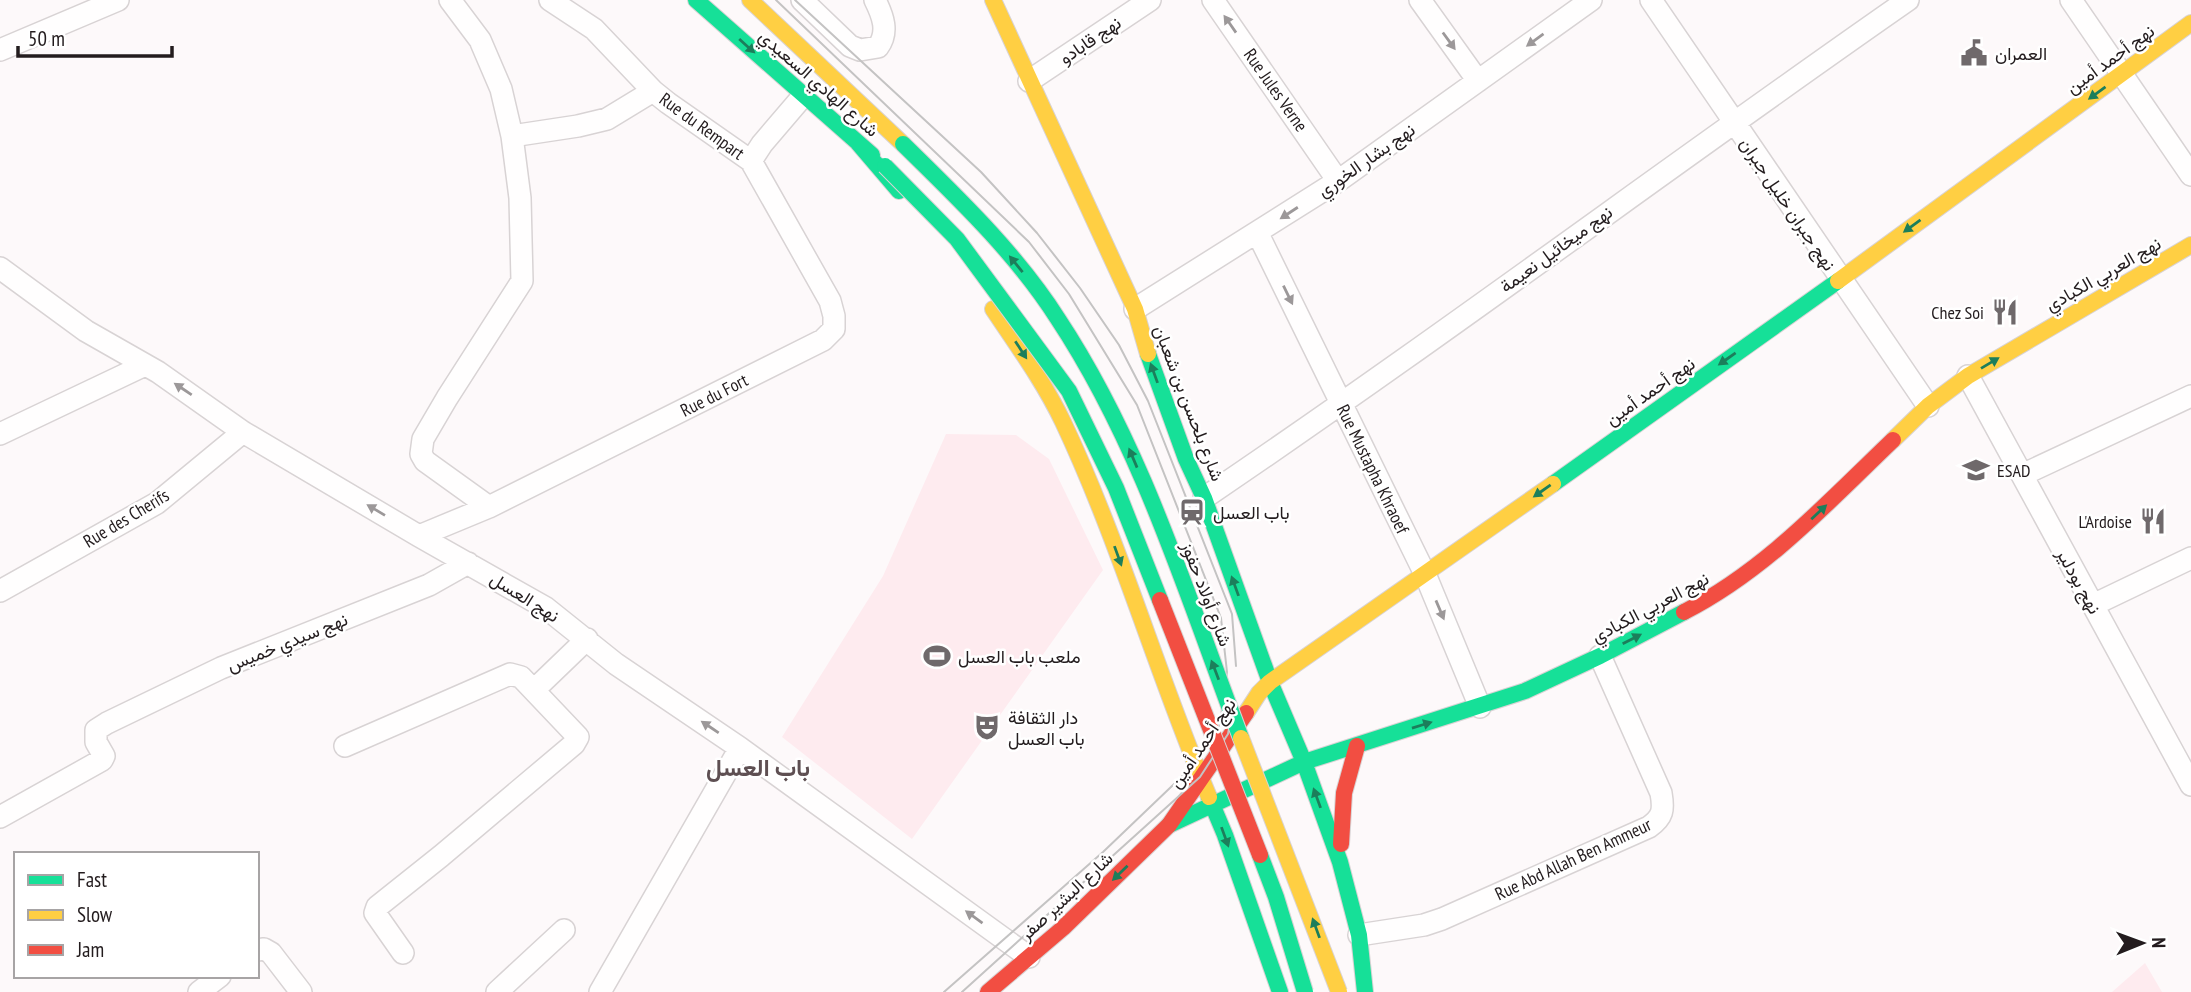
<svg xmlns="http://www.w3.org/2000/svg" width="2191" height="992" font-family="'PT Sans Narrow',Vazirmatn,sans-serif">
<rect width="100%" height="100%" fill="#fdf9fa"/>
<path fill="#feebef" d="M946,434L1016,435L1049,459L1103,570L912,839L782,737L883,576Z
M2145,963L2162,992H2112Z"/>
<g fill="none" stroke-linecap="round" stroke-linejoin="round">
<g stroke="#d8d3d4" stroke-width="24">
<path id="street" d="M450,0L480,40L501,89L512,136L520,198L522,281L447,398L423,439L421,454L425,461L489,507
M802,0L850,46L860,50L878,47C889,32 883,16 875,0
M1213,0L1338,181
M1420,0L1478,81
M1651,0L1928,406
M2071,0L2191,175
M0,50L118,0
M1029,81L1150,0
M512,136L578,126L607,119L653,91
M751,161L762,144L803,96
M1258,234L1425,574L1480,707
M0,268L86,331L158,372L243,432L419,536L546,608L616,664L740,748L1029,957
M1135,309L1338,181L1591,0
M1968,376L2191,785
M0,434L143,366
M2022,475L2191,396
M1204,498C1442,337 1672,164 1908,0
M419,536L489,507L823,340L834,329V316L830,301L751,161L668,103L653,91L594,29L550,0
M0,591L157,503L243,432
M2093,605L2191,558
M534,690L587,639
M345,746L510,674L521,677L578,737L574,744L441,856L377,907L375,913L403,953
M0,817L102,760L104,756L96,742V730L107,723L221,668L429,585L468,563
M1359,935L1424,925L1442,919L1649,827C1663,817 1664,810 1661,793L1600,656
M257,950L264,949L271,953L301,992
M199,992L220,976
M497,992L564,930
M600,992L740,748"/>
</g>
<g stroke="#d8d3d4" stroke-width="18">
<path id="fast" d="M696,0L872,155
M858,143L899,191
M1148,354L1186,459L1204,498L1270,682L1304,762L1340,862L1359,935L1365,992
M1553,484L1838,281
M1209,797L1225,835L1280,992
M1169,825L1304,762L1525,691L1600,656L1684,612"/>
</g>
<g stroke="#d8d3d4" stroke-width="18">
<path id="slow" d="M750,0L903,144
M993,0L1135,309L1148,354
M1838,281L2191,23
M993,309C1017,345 1044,382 1063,422C1120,543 1157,674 1209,797
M1893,440L1928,406L1968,376L2191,245
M1246,713L1259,693L1270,682L1553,484"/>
</g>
<g stroke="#d8d3d4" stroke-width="18">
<path id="jam" d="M1684,612C1766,570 1828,502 1893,440
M1341,844L1344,793L1357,746
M988,992L1063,928L1169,825L1246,713"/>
</g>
<use href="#street" stroke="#fffefe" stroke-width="21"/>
<use href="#fast" stroke="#16e098" stroke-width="16"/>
<use href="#slow" stroke="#ffcf43" stroke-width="16"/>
<use href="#jam" stroke="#f24e42" stroke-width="16"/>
<path stroke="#c4c3c3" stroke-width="2" d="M776,0L1029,242L1069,294L1137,405L1221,618L1227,672L1220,724L1195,764L1103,852L944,992
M795,0L981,172L1037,233L1080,288L1119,345L1148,401L1232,614L1236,666
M962,992L1200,777L1228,734L1232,711"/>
<g stroke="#d8d3d4" stroke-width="18" stroke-linecap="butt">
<path id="fast-bridge" d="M903,144C958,198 1016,253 1058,319C1142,446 1187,596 1241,738
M885,166L957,239L1069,391L1116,488L1160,600
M1260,855L1276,897L1305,992"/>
</g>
<g stroke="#d8d3d4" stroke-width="18" stroke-linecap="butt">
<path id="slow-bridge" d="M1241,738L1339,992"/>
</g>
<g stroke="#d8d3d4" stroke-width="18" stroke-linecap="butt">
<path id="jam-bridge" d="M1160,600L1260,855"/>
</g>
<use href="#fast-bridge" stroke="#16e098" stroke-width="16"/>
<use href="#slow-bridge" stroke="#ffcf43" stroke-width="16"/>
<use href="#jam-bridge" stroke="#f24e42" stroke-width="16"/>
</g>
<defs><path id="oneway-solid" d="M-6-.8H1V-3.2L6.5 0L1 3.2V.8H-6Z" transform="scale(1.75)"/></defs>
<g fill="#9c9899">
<use href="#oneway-solid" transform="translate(1230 24) rotate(-125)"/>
<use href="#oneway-solid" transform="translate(1535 40) rotate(144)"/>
<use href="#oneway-solid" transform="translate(1449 41) rotate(54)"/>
<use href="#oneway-solid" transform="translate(1289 213) rotate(147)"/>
<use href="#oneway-solid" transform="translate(1288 295) rotate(64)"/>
<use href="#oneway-solid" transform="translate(183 389) rotate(-146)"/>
<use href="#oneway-solid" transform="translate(376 510) rotate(-149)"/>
<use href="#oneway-solid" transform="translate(1440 610) rotate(67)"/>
<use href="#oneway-solid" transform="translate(710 727) rotate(-146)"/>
<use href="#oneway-solid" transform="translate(974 917) rotate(-144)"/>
</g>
<g fill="#1c7e5b">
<use href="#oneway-solid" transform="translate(747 46) rotate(42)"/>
<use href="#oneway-solid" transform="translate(2097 93) rotate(144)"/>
<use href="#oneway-solid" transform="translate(1912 226) rotate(144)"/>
<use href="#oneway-solid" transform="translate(1016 264) rotate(-129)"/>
<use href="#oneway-solid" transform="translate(1021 350) rotate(57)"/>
<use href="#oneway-solid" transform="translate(1727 359) rotate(145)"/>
<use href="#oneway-solid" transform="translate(1990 363) rotate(-31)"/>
<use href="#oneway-solid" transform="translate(1154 373) rotate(-110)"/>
<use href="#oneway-solid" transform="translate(1133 458) rotate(-113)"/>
<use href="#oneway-solid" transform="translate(1542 491) rotate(145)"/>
<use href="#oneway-solid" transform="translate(1819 512) rotate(-43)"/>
<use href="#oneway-solid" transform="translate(1118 556) rotate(70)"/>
<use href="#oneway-solid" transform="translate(1235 586) rotate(-110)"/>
<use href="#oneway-solid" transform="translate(1632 639) rotate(-27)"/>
<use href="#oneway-solid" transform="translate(1215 670) rotate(-111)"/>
<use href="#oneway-solid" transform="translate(1422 725) rotate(-17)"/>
<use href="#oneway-solid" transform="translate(1317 798) rotate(-110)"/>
<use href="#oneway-solid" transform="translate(1225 837) rotate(70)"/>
<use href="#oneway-solid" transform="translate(1120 873) rotate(136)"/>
<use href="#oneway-solid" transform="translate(1316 928) rotate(-110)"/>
</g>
<defs>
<g id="civic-bare" transform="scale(2.1)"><path d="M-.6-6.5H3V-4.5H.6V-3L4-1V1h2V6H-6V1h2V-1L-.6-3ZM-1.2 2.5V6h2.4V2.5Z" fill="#6f696b" stroke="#fff" stroke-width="2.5" paint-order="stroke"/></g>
<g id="restaurant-bare" transform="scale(2.1)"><path d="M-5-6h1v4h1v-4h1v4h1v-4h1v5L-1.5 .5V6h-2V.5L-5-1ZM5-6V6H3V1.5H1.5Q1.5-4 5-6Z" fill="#6f696b" stroke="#fff" stroke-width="2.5" paint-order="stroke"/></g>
<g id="school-bare" transform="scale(2.1)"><path d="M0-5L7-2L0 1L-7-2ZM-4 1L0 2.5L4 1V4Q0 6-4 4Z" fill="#6f696b" stroke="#fff" stroke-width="2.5" paint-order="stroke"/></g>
<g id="station-bare" transform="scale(2.1)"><path d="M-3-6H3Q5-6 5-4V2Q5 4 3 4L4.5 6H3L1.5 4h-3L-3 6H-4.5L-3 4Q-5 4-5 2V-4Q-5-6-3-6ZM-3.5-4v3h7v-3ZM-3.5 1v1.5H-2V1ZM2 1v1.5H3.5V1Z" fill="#6f696b" stroke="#fff" stroke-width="2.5" paint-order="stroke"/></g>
<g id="stadium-bare" transform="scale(2.1)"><path d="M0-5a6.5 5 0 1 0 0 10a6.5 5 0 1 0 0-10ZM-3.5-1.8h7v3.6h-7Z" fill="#6f696b" stroke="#fff" stroke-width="2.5" paint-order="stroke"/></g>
<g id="theatre-bare" transform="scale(2.1)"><path d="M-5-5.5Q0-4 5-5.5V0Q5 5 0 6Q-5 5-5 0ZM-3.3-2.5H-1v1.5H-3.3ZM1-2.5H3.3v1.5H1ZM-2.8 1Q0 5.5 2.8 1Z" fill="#6f696b" stroke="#fff" stroke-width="2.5" paint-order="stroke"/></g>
</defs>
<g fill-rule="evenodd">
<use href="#civic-bare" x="1974" y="53"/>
<use href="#restaurant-bare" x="2005" y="312"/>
<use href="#school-bare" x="1976" y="470"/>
<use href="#station-bare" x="1192" y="512"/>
<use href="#restaurant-bare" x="2153" y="521"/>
<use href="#stadium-bare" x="937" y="656"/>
<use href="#theatre-bare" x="987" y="727"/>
</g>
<g text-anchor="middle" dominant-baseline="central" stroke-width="5" stroke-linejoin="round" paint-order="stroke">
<g font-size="18" fill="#231c1e" stroke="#fff">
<text transform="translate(1090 40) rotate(-34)">نهج قابادو</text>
<text transform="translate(2110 59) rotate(-36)">نهج أحمد أمين</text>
<text transform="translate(819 83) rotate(41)">شارع الهادي السعيدي</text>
<text transform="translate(1276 90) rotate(55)">Rue Jules Verne</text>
<text transform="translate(702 126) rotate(36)">Rue du Rempart</text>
<text transform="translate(1366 160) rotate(-35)">نهج بشار الخوري</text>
<text transform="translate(1788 204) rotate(56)">نهج جبران خليل جبران</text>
<text transform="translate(1556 249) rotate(-36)">نهج ميخائيل نعيمة</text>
<text transform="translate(2103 274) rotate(-30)">نهج العربي الكبادي</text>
<text transform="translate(1650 391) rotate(-35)">نهج أحمد أمين</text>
<text transform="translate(714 395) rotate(-27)">Rue du Fort</text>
<text transform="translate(1189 403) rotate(69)">شارع بلحسن بن شعبان</text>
<text transform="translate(1373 469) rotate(64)">Rue Mustapha Khraoef</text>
<text transform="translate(126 518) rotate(-31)">Rue des Cherifs</text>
<text transform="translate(2079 581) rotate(61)">نهج بودلير</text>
<text transform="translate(1207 594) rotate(69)">شارع أولاد حفوز</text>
<text transform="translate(525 597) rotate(32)">نهج العسل</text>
<text transform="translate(1650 607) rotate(-28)">نهج العربي الكبادي</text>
<text transform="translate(287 642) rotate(-22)">نهج سيدي خميس</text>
<text transform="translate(1202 743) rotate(-56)">نهج أحمد أمين</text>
<text transform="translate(1573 859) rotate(-25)">Rue Abd Allah Ben Ammeur</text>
<text transform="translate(1066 896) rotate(-43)">شارع البشير صفر</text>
</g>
<g font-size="18" fill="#231c1e" stroke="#fff" text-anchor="start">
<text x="1995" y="53">العمران</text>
<text x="1984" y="312" text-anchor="end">Chez Soi</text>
<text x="1997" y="470">ESAD</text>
<text x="1213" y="512">باب العسل</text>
<text x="2132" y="521" text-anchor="end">L'Ardoise</text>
<text x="958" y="656">ملعب باب العسل</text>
<text x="1008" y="717">دار الثقافة<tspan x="1008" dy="21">باب العسل</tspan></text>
</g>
<g font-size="24" font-weight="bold" fill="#5e4f52" stroke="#fff">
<text x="758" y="767">باب العسل</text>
</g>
</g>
<rect x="14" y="852" width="245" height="126" fill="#ffffff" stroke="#a7a4a5" stroke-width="2"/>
<rect x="28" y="875" width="35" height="10" fill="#16e098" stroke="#a7a4a5" stroke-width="2"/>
<text x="77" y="887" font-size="21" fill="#231c1e">Fast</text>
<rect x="28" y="910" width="35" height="10" fill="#ffcf43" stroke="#a7a4a5" stroke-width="2"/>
<text x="77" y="922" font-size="21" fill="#231c1e">Slow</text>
<rect x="28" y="945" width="35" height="10" fill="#f24e42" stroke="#a7a4a5" stroke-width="2"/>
<text x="77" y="957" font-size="21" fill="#231c1e">Jam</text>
<g transform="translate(2142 943) rotate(89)" stroke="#ffffff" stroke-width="5" paint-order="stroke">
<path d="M0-5L12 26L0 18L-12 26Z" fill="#231c1e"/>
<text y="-10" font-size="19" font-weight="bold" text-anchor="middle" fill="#231c1e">N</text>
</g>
<path d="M18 46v10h154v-10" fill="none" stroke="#231c1e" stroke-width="3.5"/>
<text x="28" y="46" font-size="21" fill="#231c1e" stroke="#ffffff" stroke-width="5" paint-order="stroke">50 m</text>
</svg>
